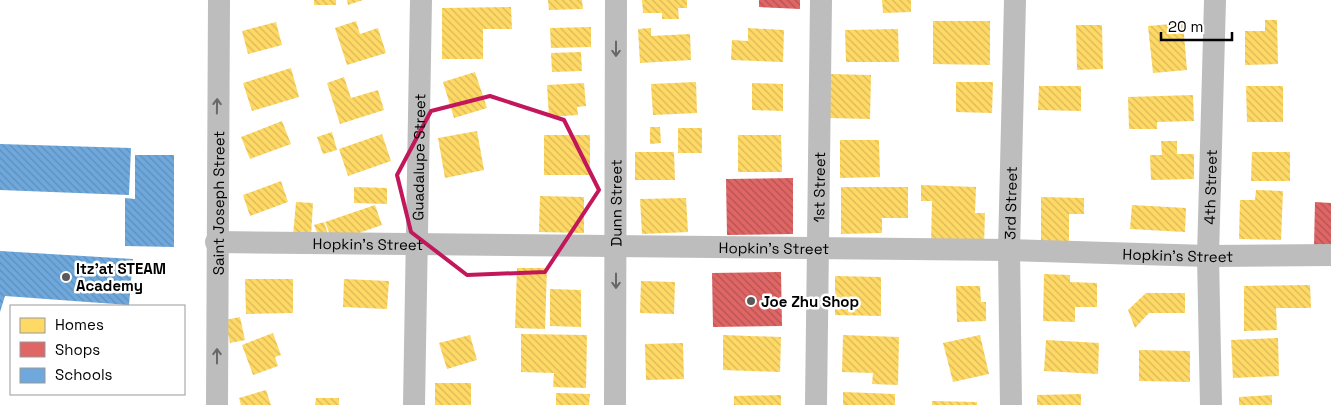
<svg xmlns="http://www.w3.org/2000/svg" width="1331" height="405" font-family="'Space Grotesk',sans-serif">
<defs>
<pattern id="homes-back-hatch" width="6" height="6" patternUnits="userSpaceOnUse" patternTransform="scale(1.25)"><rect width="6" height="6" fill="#ffd966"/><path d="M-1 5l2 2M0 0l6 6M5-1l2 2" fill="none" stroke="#d9b857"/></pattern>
<pattern id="shops-back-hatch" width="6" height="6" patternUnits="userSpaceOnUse" patternTransform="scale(1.25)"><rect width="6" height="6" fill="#e06666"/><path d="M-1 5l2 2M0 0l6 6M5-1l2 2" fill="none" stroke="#b35252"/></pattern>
<pattern id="schools-back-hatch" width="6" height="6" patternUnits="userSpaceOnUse" patternTransform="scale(1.25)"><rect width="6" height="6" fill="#6fa8dc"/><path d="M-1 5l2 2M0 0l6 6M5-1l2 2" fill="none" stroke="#5e8fbb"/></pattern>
</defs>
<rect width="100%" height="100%" fill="#fff"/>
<path fill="url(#homes-back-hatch)" d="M314,0H336V5H314Z
M347,0H363L348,5Z
M548,0H582L583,9L549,10Z
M642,0H687V8H678L679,19H662V13H643Z
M882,0H911V12L883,13Z
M511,7L512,29H483V59H442V8Z
M1265,20H1277L1278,64L1245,65V31H1265Z
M356,21L360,34L378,28L386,53L347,65L335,28Z
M933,21H990V65L933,64Z
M276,22L282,45L248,54L242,31Z
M1183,23L1187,70L1153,73L1148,26Z
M1076,25H1102L1103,69L1077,70Z
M591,27V47L551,48L550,28Z
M651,28V36L690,34L691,60L640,63L638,29Z
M748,28L784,30L783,62L731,60L732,40L748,41Z
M898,29L899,62H846L845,30Z
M581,52L582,71L552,72L551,53Z
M291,68L299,97L252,111L243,83Z
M475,72L487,108L454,118L443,82Z
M829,74L871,75L870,119L828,118Z
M344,77L351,98L378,90L384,110L340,124L327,83Z
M696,82L697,113L653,115L651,84Z
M956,82H993L992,113L956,112Z
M584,83L586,106L577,107L578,115L549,117L547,85Z
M752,83L783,84V111L752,110Z
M1039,86H1081V111L1038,110Z
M1246,86H1283V122H1247Z
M1193,95L1194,121L1157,122V129H1129L1128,97Z
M282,121L291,144L250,159L241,137Z
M650,127H660L661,143L650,144Z
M678,128H702V153H678Z
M477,131L484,170L445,178L438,138Z
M332,132L337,150L323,154L317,137Z
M382,134L391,161L348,176L339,149Z
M544,135H590V175H544Z
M738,135H781L782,172H738Z
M840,140H879L880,177L840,178Z
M1161,141H1177V154H1194V179L1151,180L1150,155H1162Z
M635,152H674L675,180H635Z
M1252,152H1290V181H1251Z
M281,181L288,202L250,216L243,195Z
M921,185L976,187L975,213H985L984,246L931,243L932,201H921Z
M354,187L387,188V204L354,203Z
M841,187H908V218H882V233L841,234Z
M1256,190L1283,191L1281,240L1239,239L1240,200H1255Z
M540,196L584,197V233L539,232Z
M1041,197L1084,198V214H1069V243L1041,242Z
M686,198L688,232L642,234L640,199Z
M296,202L313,203L311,237L293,236Z
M375,205L382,225L333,242L325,222Z
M1132,205L1186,208L1185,232L1130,229Z
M324,222L328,234L319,237L314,225Z
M517,268H547L545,329L515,328Z
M1044,274L1070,275V282L1097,283V307H1075V322L1043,321Z
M835,276L881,277V316L835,315Z
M245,279H293V313L246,314Z
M344,279L389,281L387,309L343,307Z
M641,281L675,282L674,314L640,313Z
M1310,285L1311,308H1276L1277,330L1244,331V286Z
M956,286H980L981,302H986V321L957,322Z
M550,289L581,290V327L550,326Z
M1146,293H1185V313H1149L1135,328L1128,310Z
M240,317L245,340L230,343L225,320Z
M273,333L281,355L275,357L278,366L253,375L242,345Z
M521,334L587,335L586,388L553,387L554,373L521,372Z
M470,335L477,360L447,369L439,343Z
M723,335L781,337L780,372L723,370Z
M843,335L899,337L898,385L872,384L873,373L842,372Z
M980,335L989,374L953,382L943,343Z
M1278,338L1279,376L1233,378L1231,340Z
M1046,340L1099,343L1098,374L1044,371Z
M683,343L684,379L646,380L645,344Z
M1139,350L1190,351V382L1139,381Z
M435,383H471V405H435Z
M266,390L271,405H241L239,398Z
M843,392L895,394V405H843Z
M556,393L590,394L589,405H556Z
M1081,394V405H1037V395Z
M781,395V405H734V396Z
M1272,395V405H1239V397Z
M316,398H339V405H315Z
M932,401L977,402V405H932Z"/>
<path fill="url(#shops-back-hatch)" d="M759,0H800V9L759,7Z
M793,178V234L727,235L726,179Z
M1315,202L1331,203V247L1314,246Z
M781,272L782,326L713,327L712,273Z"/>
<path fill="url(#schools-back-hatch)" d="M0,144L131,148L129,195L0,190Z
M135,155H174V247L125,246V198L135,199Z
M0,251L133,259L129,305L5,296L0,312Z"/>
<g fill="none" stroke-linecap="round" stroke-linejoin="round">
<g stroke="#bdbdbd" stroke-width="22">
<path id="s1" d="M216,242L1009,250L1208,256L1331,255"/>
<path id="s2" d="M217,405L219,0"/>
<path id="s3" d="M414,405L421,0"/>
<path id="s4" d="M615,405L616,0"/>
<path id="s5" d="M816,405L821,0"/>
<path id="s6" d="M1011,405L1009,250L1015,0"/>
<path id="s7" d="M1211,405L1208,256L1215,0"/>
</g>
</g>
<defs><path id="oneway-shaft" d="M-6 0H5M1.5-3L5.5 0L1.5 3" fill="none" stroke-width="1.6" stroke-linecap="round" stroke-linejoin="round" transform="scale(1.25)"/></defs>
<g stroke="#686868">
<use href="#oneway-shaft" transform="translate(616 49) rotate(90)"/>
<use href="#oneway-shaft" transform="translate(217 106) rotate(-89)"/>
<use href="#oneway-shaft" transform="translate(616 281) rotate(90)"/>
<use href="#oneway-shaft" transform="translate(217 356) rotate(-90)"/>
</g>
<path fill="none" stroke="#c2185b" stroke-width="4" stroke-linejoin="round" d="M490,96L564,120L599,190L545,272L467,275L411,232L397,175L431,111Z"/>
<g fill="#595959" stroke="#fff" stroke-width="2">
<circle cx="66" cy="277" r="5"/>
<circle cx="751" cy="301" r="5"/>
</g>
<g text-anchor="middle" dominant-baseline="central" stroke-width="5" stroke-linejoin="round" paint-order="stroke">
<g font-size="15" fill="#000" stroke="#fff">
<text stroke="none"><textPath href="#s3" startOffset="248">Guadalupe Street</textPath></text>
<text stroke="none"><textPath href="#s7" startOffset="218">4th Street</textPath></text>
<text stroke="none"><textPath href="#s5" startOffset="218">1st Street</textPath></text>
<text stroke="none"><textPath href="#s2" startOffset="202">Saint Joseph Street</textPath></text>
<text stroke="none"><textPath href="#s6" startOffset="202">3rd Street</textPath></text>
<text stroke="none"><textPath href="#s4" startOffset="202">Dunn Street</textPath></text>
<text stroke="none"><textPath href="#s1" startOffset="152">Hopkin's Street</textPath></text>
<text stroke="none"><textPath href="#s1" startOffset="558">Hopkin's Street</textPath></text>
<text stroke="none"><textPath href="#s1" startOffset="962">Hopkin's Street</textPath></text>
</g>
<g font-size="15" font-weight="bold" fill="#000" stroke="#fff" text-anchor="start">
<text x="76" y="268">Itz'at STEAM<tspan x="76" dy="17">Academy</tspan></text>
<text x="761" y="301">Joe Zhu Shop</text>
</g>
</g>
<rect x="10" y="305" width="175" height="90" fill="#ffffff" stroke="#999999"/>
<rect x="20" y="318" width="25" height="15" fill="#ffd966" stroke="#999999"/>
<text x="55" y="330" font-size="15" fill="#000000">Homes</text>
<rect x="20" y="342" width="25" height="15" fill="#e06666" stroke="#999999"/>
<text x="55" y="355" font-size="15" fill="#000000">Shops</text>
<rect x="20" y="368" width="25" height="15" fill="#6fa8dc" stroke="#999999"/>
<text x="55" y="380" font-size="15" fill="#000000">Schools</text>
<path d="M1161 32v8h71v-8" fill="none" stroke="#000000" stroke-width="2.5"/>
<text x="1168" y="32" font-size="15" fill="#000000" stroke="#ffffff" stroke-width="4" paint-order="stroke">20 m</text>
</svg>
